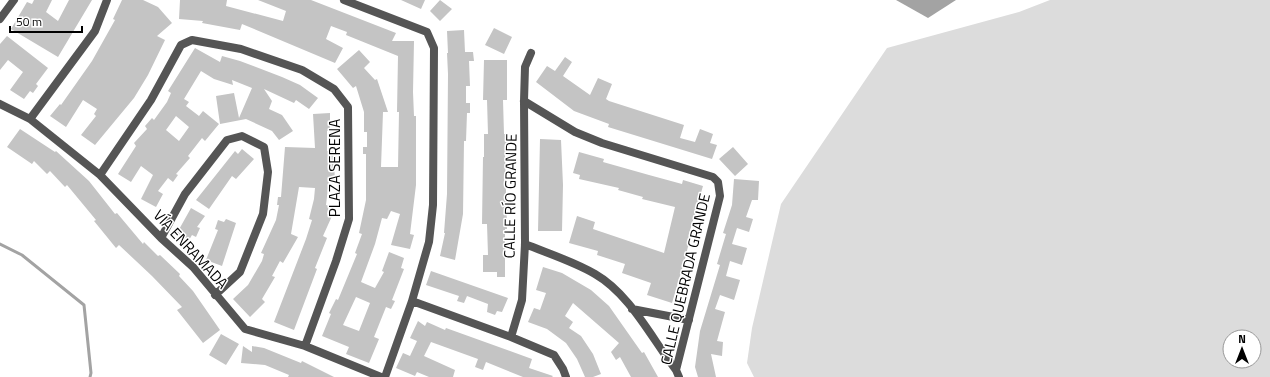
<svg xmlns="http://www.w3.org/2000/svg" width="1270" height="377" font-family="'Titillium Web',sans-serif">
<rect width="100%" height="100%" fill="#fff"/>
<path fill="#dcdcdc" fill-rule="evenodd" d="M1050,0H1270V377H754L747,363L752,328L781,204L887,48L1019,12ZM1230,337H1254V361H1230Z"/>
<path fill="#a3a3a3" d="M896,0H956L928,18Z"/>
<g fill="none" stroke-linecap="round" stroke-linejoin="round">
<path stroke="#a3a3a3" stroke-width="3" d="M0,244L22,255L84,305L91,373L90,377"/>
</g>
<path fill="#c4c4c4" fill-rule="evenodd" d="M34,0H52L46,12L58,21L69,0H92L58,57L11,29L27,2L32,4Z
M122,0H143L158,7L172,23L157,36L165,40L148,75L134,98L95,145L81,135L96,116L94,114L97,109L83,100L66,127L50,116L60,104L61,105L92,61L115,20L113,19Z
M180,0H227L226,6L283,21L286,11L258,0H311L396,33L392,41H414L413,92L414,116H416V185L410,234L414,235L410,249L391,245L400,214L391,211L387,219L382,218L375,244L361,282L375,288L384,272L382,271L389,252L404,258L401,268L404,269L392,300L395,301L391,309L386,307L374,337L379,339L369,363L346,354L349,347L322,336L331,314L329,313L336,299L338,300L357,254L355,253L362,234L359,233L366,200V154H363V147H367V132H364V112L356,86L353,88L337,69L359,50L370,62L364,68L375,80L377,79L388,112H383L381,167H398L399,112H397L398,56L346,35L347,32L331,26L326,39L343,48L335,63L242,24L240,30L202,23L203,21L179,19ZM356,297L370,303L359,331L343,325Z
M401,0H425L421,9Z
M440,0L452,9L440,21L430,11Z
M494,28L512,37L504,54L485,45Z
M464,30L465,52H473L474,61H469L470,86H466V103H470V113H467L466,141H464L463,214L455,260L440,256L445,233H444L447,194L448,74L447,53H448L447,31Z
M7,36L48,68L36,84L38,86L33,93L30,91L24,99L10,90L23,72L8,60L0,70V44Z
M195,48L220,62L222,56L240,61L282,77L300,85L318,98L309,109L296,100L294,103L264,89L272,101L269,109L282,115L293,131L279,140L272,131L246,119L220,124L216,96L234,93L239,118L252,88L232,80L233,85L214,79L201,71L184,99L189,102L186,106L199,116L203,111L219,124L205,141L202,138L188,156L190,158L176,174L178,175L173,182L168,178L158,191L163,194L156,207L141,199L153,175L141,166L131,182L118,174L136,146L134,143L147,129L145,126L152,118L154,120L167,102L171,93L168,91ZM176,116L189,127L179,141L166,130Z
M565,57L572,62L563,76L590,95L598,78L612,84L606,99L609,101L684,125L680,138L695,142L700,129L713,134L710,143L717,145L712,159L608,127L609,124L574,111L536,82L547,66L555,71Z
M484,60H507V100H503L504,134H508L507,154H505L507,229H505V277H497V272H483V255H488L487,224H482L483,157H484V134H488L487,100H483Z
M330,113V131H327V151H333L335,180H329L326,205L329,206L327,214L332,216L323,236L327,238L315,268L317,269L294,330L274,322L306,239L312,220L309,219L314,199L315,188L299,187L291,234L298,237L283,263L280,261L272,276L275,277L262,299L265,302L250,317L233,299L248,285L262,261L264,254L261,253L276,220L279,205H277L278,197H281L285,147L315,148L313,114Z
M20,129L55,152L56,151L89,181L115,214L117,213L143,244L144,242L158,256L160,255L180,274L179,276L193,291L220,330L203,343L177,310L182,307L152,276L119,245L116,248L94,221L96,220L67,185L65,187L50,171L47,174L34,161L32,164L7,147Z
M540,139L561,140L563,185L562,231H538Z
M733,147L748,164L735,176L719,159Z
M242,149L254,159L236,179L232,176L209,209L196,200L235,151L238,154Z
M579,152L604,159L603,162L649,175L682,184L683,180L703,186L689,234H691L685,259L672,303L647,295L651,283L622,273L625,264L597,255L598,251L569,243L577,216L595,222L593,229L664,253L675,207L642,199L643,197L618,190L619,188L579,179L580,175L573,173Z
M734,179L759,181L758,200H752L746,217L753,219L749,232L737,228L732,244L747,248L742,265L730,261L726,276L740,280L734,300L720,295L715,309L725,312L717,341L723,342L722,356L711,354L716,377H698L695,367L700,331L720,265L717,264L726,234L723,233L732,205Z
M191,208L205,216L197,227L200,228L196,237L192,235L189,240L177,233Z
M226,219L236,223L222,266L206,260L218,230L215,229L218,220L224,222Z
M543,267L562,273L591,290L609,306L642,353L644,352L658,377H631L620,357L616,360L611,352L619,343L573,303L565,316L573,322L569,328L581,336L593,354L601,374L593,377H585L577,359L566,343L547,329L528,322L534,308L540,310L546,293L536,290Z
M431,271L508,298L502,312L497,311L495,315L487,312L488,304L467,296L464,303L457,301L459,296L426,285Z
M418,321L425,326L427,322L445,330L446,328L532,359L529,368L553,376L552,377H523L486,362L483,370L475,367L478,359L431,342L424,356L455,370L453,377H429L417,372L415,376L396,368L403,353L410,356L417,341L410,338Z
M221,334L239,344L226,365L209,355Z
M243,346L252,352V346L264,348L301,363L302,361L334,377H288L289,375L265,365L241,363Z"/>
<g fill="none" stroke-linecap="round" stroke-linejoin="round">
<path stroke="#555" stroke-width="8" d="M344,0L427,32L434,48L433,205L429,242L412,301L385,377
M0,19L14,0
M524,101L575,132L602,143L713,177L718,182L720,196L676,370L679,377
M0,104L30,119L100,175L161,238L193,267L245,329L305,346L381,377
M30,119L95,31L107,0
M100,175L151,100L181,45L192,40L241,49L302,70L334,89L348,107L349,219L336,261L305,346
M161,238L185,194L227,140L242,136L264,147L268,172L263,214L240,272L215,295
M525,244C547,253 575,262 595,274C630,294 652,339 676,370
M412,301L511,337L554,355L563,369L566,377
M632,309L689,320
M511,337L522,300L525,244L524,101L525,67L531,53"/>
</g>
<g text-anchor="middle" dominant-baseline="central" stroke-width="3" stroke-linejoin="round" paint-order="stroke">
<g font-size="15" fill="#000" stroke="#fff">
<text transform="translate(334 168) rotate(-90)">PLAZA SERENA</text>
<text transform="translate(510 196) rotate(-89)">CALLE RÍO GRANDE</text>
<text transform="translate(191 249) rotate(47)">VÍA ENRAMADA</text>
<text transform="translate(685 279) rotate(-77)">CALLE QUEBRADA GRANDE</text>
</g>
</g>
<g transform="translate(1242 349)"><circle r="19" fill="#ffffff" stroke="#999999"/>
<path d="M0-3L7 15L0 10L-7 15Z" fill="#000000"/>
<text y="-6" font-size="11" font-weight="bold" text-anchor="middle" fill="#000000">N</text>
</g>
<path d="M10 26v6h72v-6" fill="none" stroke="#000000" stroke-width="2"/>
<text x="16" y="26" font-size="12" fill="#000000" stroke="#ffffff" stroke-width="3" paint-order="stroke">50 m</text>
</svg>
